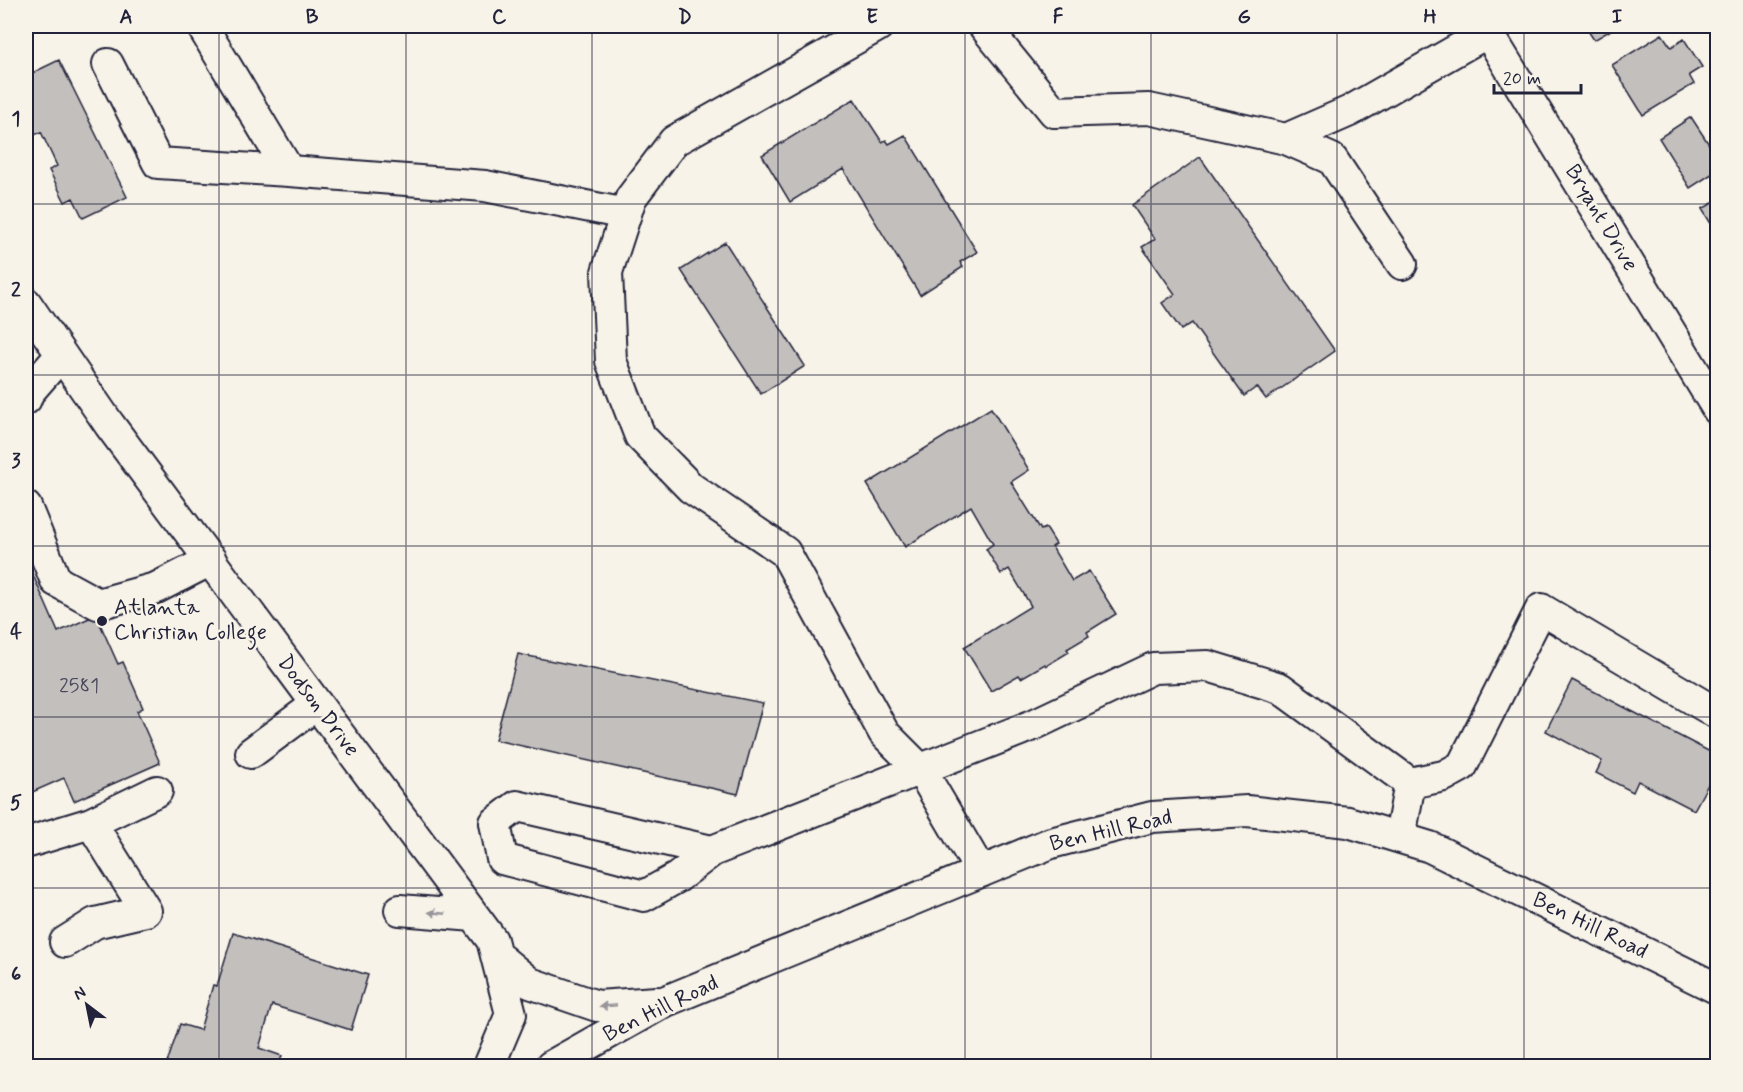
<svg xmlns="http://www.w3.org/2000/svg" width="1743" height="1092" font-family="Mynerve,sans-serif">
<rect width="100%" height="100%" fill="#f7f3e8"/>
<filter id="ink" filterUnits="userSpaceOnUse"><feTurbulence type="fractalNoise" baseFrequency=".0167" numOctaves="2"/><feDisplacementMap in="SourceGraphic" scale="12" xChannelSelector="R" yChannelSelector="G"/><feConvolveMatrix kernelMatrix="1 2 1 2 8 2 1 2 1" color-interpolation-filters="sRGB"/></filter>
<g filter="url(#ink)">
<path fill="#c2bfbd" stroke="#22223b" stroke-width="1.5" d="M1585,26H1618L1594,40Z
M1662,34L1671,47L1684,39L1702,67L1689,75L1694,84L1643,115L1612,65Z
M59,60L127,197L83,218L73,198L65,202L49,170L57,166L41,132L30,137L26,127V76Z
M854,99L882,142L886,140L889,144L905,135L977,252L960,262L963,267L920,295L843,169L790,202L762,155Z
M1691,117L1718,158V170L1690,188L1659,138Z
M1200,157L1335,351L1266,399L1257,387L1244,396L1192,323L1181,330L1162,303L1175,294L1142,247L1155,239L1132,205Z
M1718,200V235L1702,209Z
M725,242L805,366L761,394L681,270Z
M991,408L1029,470L1011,482L1041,530L1046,528L1056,544L1052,547L1072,581L1089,571L1116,614L1087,632L1089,636L1067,649L1069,652L1046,666L1045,664L1021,678L1019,675L991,691L964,647L1031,606L1009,569L1001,574L986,549L993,544L971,506L905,547L867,484Z
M26,559L58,632L96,615L118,664L123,662L143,708L137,711L160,763L74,801L64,778L28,794L26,788Z
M518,654L763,703L738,794L495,740Z
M1572,680L1718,756V766L1694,810L1638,781L1633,792L1596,773L1602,761L1546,731Z
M233,933L368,975L351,1030L272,1005L259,1048L282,1056L278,1066H166L180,1024L200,1030L213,985L217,986Z"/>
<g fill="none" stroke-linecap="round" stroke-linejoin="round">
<g stroke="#22223b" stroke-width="34">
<path id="minor" d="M202,26L289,171L485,186L626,214
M878,26L674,141L631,198L607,272L611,361L640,436L691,488L785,552L884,733L921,770L981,872
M984,26L1054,112L1149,109L1286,139L1332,159L1402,264
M1484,26L1718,410
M108,64L158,163L289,171
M1286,139L1350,111L1488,32
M26,303L109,424L492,940L511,1014L489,1066
M26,399L28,393L61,355
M26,507L56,581L98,604L156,588L211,560
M251,753L317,704
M1410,783L1444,776L1462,766L1541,609L1718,714
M29,842L91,823L157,791
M712,851L517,806L495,823L502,859L644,896L678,877L712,851L1033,725L1153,668L1208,666L1280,688L1410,783L1400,837
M400,910L474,916
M65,942L95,923L146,911L91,823
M496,955L530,983L597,1006L657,1002
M551,1066L666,1001L1051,843L1152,817L1247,811L1348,822L1430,847L1718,989"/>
</g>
<use href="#minor" stroke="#f7f3e8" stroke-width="30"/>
</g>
<defs><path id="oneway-solid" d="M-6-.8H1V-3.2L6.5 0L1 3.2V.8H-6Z" transform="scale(1.5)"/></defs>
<g fill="#97959a">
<use href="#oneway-solid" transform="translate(437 913) rotate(-175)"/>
<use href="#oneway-solid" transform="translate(608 1006) rotate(175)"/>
</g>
</g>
<path fill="none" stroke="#22223b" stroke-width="1.5" stroke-opacity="0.55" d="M219,26V1066M406,26V1066M592,26V1066M778,26V1066M965,26V1066M1151,26V1066M1337,26V1066M1524,26V1066M26,204H1718M26,375H1718M26,546H1718M26,717H1718M26,888H1718"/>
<circle fill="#22223b" stroke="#f7f3e8" stroke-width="2" cx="102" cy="621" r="6"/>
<g text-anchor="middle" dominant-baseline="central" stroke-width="5" stroke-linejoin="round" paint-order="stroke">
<g font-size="20" fill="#4a495c">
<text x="79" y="686">2581</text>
</g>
<g font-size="22" fill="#22223b" stroke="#f7f3e8">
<text transform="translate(1601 218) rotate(59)">Bryant Drive</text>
<text transform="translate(318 706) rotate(53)">Dodson Drive</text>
<text transform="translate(1111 831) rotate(-13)">Ben Hill Road</text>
<text transform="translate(1590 926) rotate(26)">Ben Hill Road</text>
<text transform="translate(661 1009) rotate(-26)">Ben Hill Road</text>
</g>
<g font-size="22" fill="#22223b" stroke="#f7f3e8" text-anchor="start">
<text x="114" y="608">Atlanta<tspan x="114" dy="25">Christian College</tspan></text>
</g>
</g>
<rect width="1743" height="1092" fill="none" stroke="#f7f3e8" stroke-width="66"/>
<g transform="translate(87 1005) rotate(328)" stroke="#f7f3e8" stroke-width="4.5" paint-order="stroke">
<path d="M0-4.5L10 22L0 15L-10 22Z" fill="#22223b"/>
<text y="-9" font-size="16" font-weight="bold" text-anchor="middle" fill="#22223b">N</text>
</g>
<path d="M1494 84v9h87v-9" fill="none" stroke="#22223b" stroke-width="3"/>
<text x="1503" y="84" font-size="18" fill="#22223b" stroke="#f7f3e8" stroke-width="4.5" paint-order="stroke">20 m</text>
<rect x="33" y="33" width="1677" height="1026" fill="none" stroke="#22223b" stroke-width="2"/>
<g font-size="20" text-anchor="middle" font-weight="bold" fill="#22223b">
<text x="126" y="23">A</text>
<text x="312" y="23">B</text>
<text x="499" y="23">C</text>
<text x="685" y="23">D</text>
<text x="872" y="23">E</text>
<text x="1058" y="23">F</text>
<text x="1244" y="23">G</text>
<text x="1430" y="23">H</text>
<text x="1617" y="23">I</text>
<text x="16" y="125">1</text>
<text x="16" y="296">2</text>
<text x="16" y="467">3</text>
<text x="16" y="638">4</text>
<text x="16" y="809">5</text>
<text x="16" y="980">6</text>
</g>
</svg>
